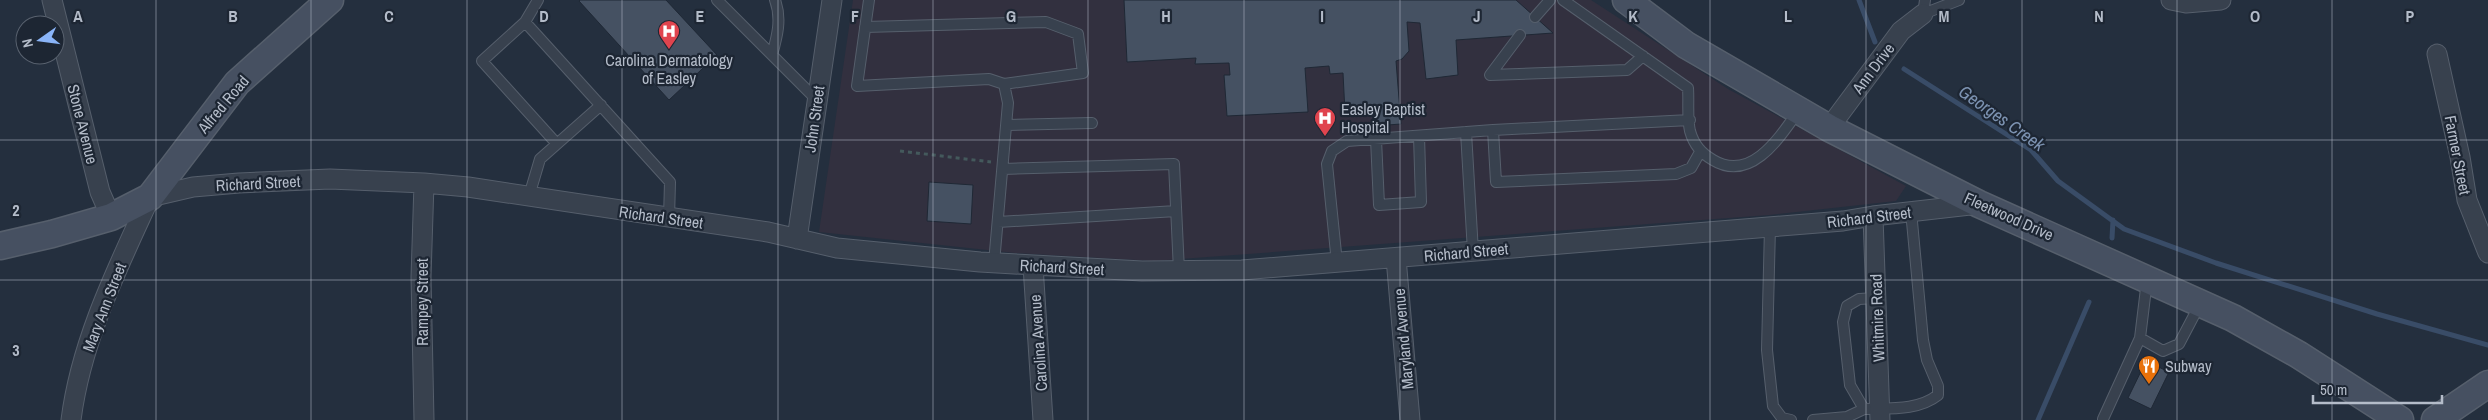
<svg xmlns="http://www.w3.org/2000/svg" width="2488" height="420" font-family="'Archivo Narrow',sans-serif">
<rect width="100%" height="100%" fill="#242f3e"/>
<path fill="#32303f" d="M853,0H1591L1728,89L1906,186L1896,201L1769,215L1154,261L1015,253L819,232Z"/>
<g fill="none" stroke-linecap="round" stroke-linejoin="round">
<path stroke="#394c67" stroke-width="5" d="M1859,0L1875,42
M1904,69L2031,150L2058,181L2124,229L2216,263L2377,314L2488,345
M2112,238L2113,220
M2038,420L2089,302"/>
</g>
<path fill="#455162" stroke="#1f2835" d="M580,0H666L717,55L669,100L579,1Z
M1124,0H1516L1553,33L1456,40L1458,75L1426,79L1420,23L1407,22L1409,51L1402,59L1396,61L1401,124L1374,126L1372,110L1345,113L1343,73L1330,74L1329,66L1305,68L1308,112L1227,116L1224,75H1230L1229,63L1195,64L1196,58L1127,62Z
M929,182L973,185L971,224L927,221Z
M2146,361L2169,372L2151,409L2128,398Z"/>
<g fill="none" stroke-linecap="round" stroke-linejoin="round">
<g stroke="#565f6c" stroke-width="12">
<path id="lane" d="M538,0L525,22L670,182L669,218
M717,0L817,100
M869,0L857,86L989,79L1004,84L1008,103L994,263
M1563,0L1688,88C1689,102 1687,118 1690,131C1694,145 1701,153 1713,160C1751,183 1780,137 1799,110
M1923,14L1959,0
M1923,14L1925,0
M1535,17L1550,0
M525,22L482,61L557,144
M865,27L1046,22L1078,34L1083,73L1004,84
M1520,35L1490,75L1627,70L1643,56
M772,55C777,37 782,19 775,0
M1690,120L1493,130L1496,182L1676,174L1691,168L1700,152
M1006,125L1092,123
M1466,132L1473,252
M1376,139L1379,205L1421,202L1419,136
M1003,169L1174,164L1179,271
M529,196L540,159L601,105
M998,222L1176,211
M1770,227L1767,350L1773,406L1782,418L1791,420
M1337,263L1327,164L1332,151L1347,141L1493,130
M2147,280L2140,338L2163,351L2179,344L2200,304
M1876,298L1859,299L1847,306L1843,322L1850,385L1864,409C1888,408 1918,411 1938,395V386L1927,360L1923,340L1911,211
M2103,419L2140,338
M1813,420L1847,417L1864,409"/>
</g>
<g stroke="#565f6c" stroke-width="21">
<path id="street" d="M52,0L100,192L111,217
M2171,0L2186,3L2221,0
M2437,54L2460,157L2467,200L2488,253
M1829,128L1901,31L1923,14
M1873,216L1880,420
M797,239L832,0
M1396,258L1410,420
M1033,266L1043,420
M71,420C81,341 117,269 150,197L193,187L239,183L330,179L424,183L468,187L768,232L837,248L980,262L1142,271L1242,270L1843,221L1873,216L1979,204
M424,420L421,277L424,183"/>
</g>
<g stroke="#565f6c" stroke-width="29">
<path id="secondary" d="M1626,0L1686,45L1829,128L1979,204L2233,318L2299,355L2400,420
M0,246L52,234L111,217L150,197L237,83L330,0
M2435,420L2488,384"/>
</g>
<path stroke="#44595c" stroke-width="3" stroke-dasharray="4 4" stroke-linecap="butt" d="M900,151L991,162"/>
<use href="#lane" stroke="#38414e" stroke-width="10"/>
<use href="#street" stroke="#38414e" stroke-width="19"/>
<use href="#secondary" stroke="#465061" stroke-width="26"/>
</g>
<path fill="none" stroke="#b4bcc9" stroke-width="1" stroke-opacity="0.55" d="M156,0V420M311,0V420M467,0V420M622,0V420M778,0V420M933,0V420M1088,0V420M1244,0V420M1400,0V420M1555,0V420M1710,0V420M1866,0V420M2022,0V420M2177,0V420M2332,0V420M0,140H2488M0,280H2488"/>
<defs>
<g id="hospital-pin" transform="scale(1.125)"><path d="M0 17L-7.5 6A9.5 9.5 0 1 1 7.5 6Z" fill="#e0444e" stroke="#1d2633"/><path d="M-5-5h3v3.5h4V-5h3V5h-3V1.5h-4V5h-3Z" fill="#fff"/></g>
<g id="restaurant-pin" transform="scale(1.125)"><path d="M0 17L-7.5 6A9.5 9.5 0 1 1 7.5 6Z" fill="#e8710a" stroke="#1d2633"/><path d="M-5-6h1v4h1v-4h1v4h1v-4h1v5L-1.5 .5V6h-2V.5L-5-1ZM5-6V6H3V1.5H1.5Q1.5-4 5-6Z" fill="#fff"/></g>
</defs>
<g fill-rule="evenodd">
<use href="#hospital-pin" x="669" y="31"/>
<use href="#hospital-pin" x="1325" y="118"/>
<use href="#restaurant-pin" x="2149" y="366"/>
</g>
<g text-anchor="middle" dominant-baseline="central" stroke-width="4.5" stroke-linejoin="round" paint-order="stroke">
<g font-size="16" fill="#b4bcc9" stroke="#1d2633" text-anchor="start">
<text x="669" y="60" text-anchor="middle">Carolina Dermatology<tspan x="669" dy="18">of Easley</tspan></text>
<text x="1341" y="109">Easley Baptist<tspan x="1341" dy="18">Hospital</tspan></text>
<text x="2165" y="366">Subway</text>
</g>
<g font-size="16" fill="#b4bcc9" stroke="#1d2633">
<text transform="translate(1873 68) rotate(-53)">Ann Drive</text>
<text transform="translate(223 104) rotate(-50)">Alfred Road</text>
<text transform="translate(814 119) rotate(-82)">John Street</text>
<text transform="translate(83 124) rotate(76)">Stone Avenue</text>
<text transform="translate(2458 155) rotate(79)">Farmer Street</text>
<text transform="translate(258 183) rotate(-3)">Richard Street</text>
<text transform="translate(2009 216) rotate(24)">Fleetwood Drive</text>
<text transform="translate(661 217) rotate(8)">Richard Street</text>
<text transform="translate(1869 217) rotate(-7)">Richard Street</text>
<text transform="translate(1466 252) rotate(-5)">Richard Street</text>
<text transform="translate(1062 267) rotate(3)">Richard Street</text>
<text transform="translate(422 302) rotate(-90)">Rampey Street</text>
<text transform="translate(104 307) rotate(-69)">Mary Ann Street</text>
<text transform="translate(1877 318) rotate(-92)">Whitmire Road</text>
<text transform="translate(1403 339) rotate(-95)">Maryland Avenue</text>
<text transform="translate(1038 343) rotate(-94)">Carolina Avenue</text>
</g>
<g font-size="18" font-style="italic" fill="#7c92b1" stroke="#1d2633">
<text transform="translate(2002 118) rotate(35)">Georges Creek</text>
</g>
</g>
<g font-size="16" text-anchor="middle" font-weight="bold" fill="#b4bcc9" stroke="#1d2633" stroke-width="4.5" stroke-linejoin="round" paint-order="stroke">
<text x="78" y="22">A</text>
<text x="233" y="22">B</text>
<text x="389" y="22">C</text>
<text x="544" y="22">D</text>
<text x="700" y="22">E</text>
<text x="855" y="22">F</text>
<text x="1011" y="22">G</text>
<text x="1166" y="22">H</text>
<text x="1322" y="22">I</text>
<text x="1477" y="22">J</text>
<text x="1633" y="22">K</text>
<text x="1788" y="22">L</text>
<text x="1944" y="22">M</text>
<text x="2099" y="22">N</text>
<text x="2255" y="22">O</text>
<text x="2410" y="22">P</text>
<text x="16" y="216">2</text>
<text x="16" y="356">3</text>
</g>
<g transform="translate(40 40) rotate(256)"><circle r="24" fill="#1d2633" stroke="#59626f"/>
<path d="M0-4L9 19L0 12L-9 19Z" fill="#8ab4f8"/>
<text y="-8" font-size="14" font-weight="bold" text-anchor="middle" fill="#b4bcc9">N</text>
</g>
<path d="M2313 395v8h129v-8" fill="none" stroke="#b4bcc9" stroke-width="2.5"/>
<text x="2320" y="395" font-size="15" fill="#b4bcc9" stroke="#1d2633" stroke-width="4" paint-order="stroke">50 m</text>
</svg>
